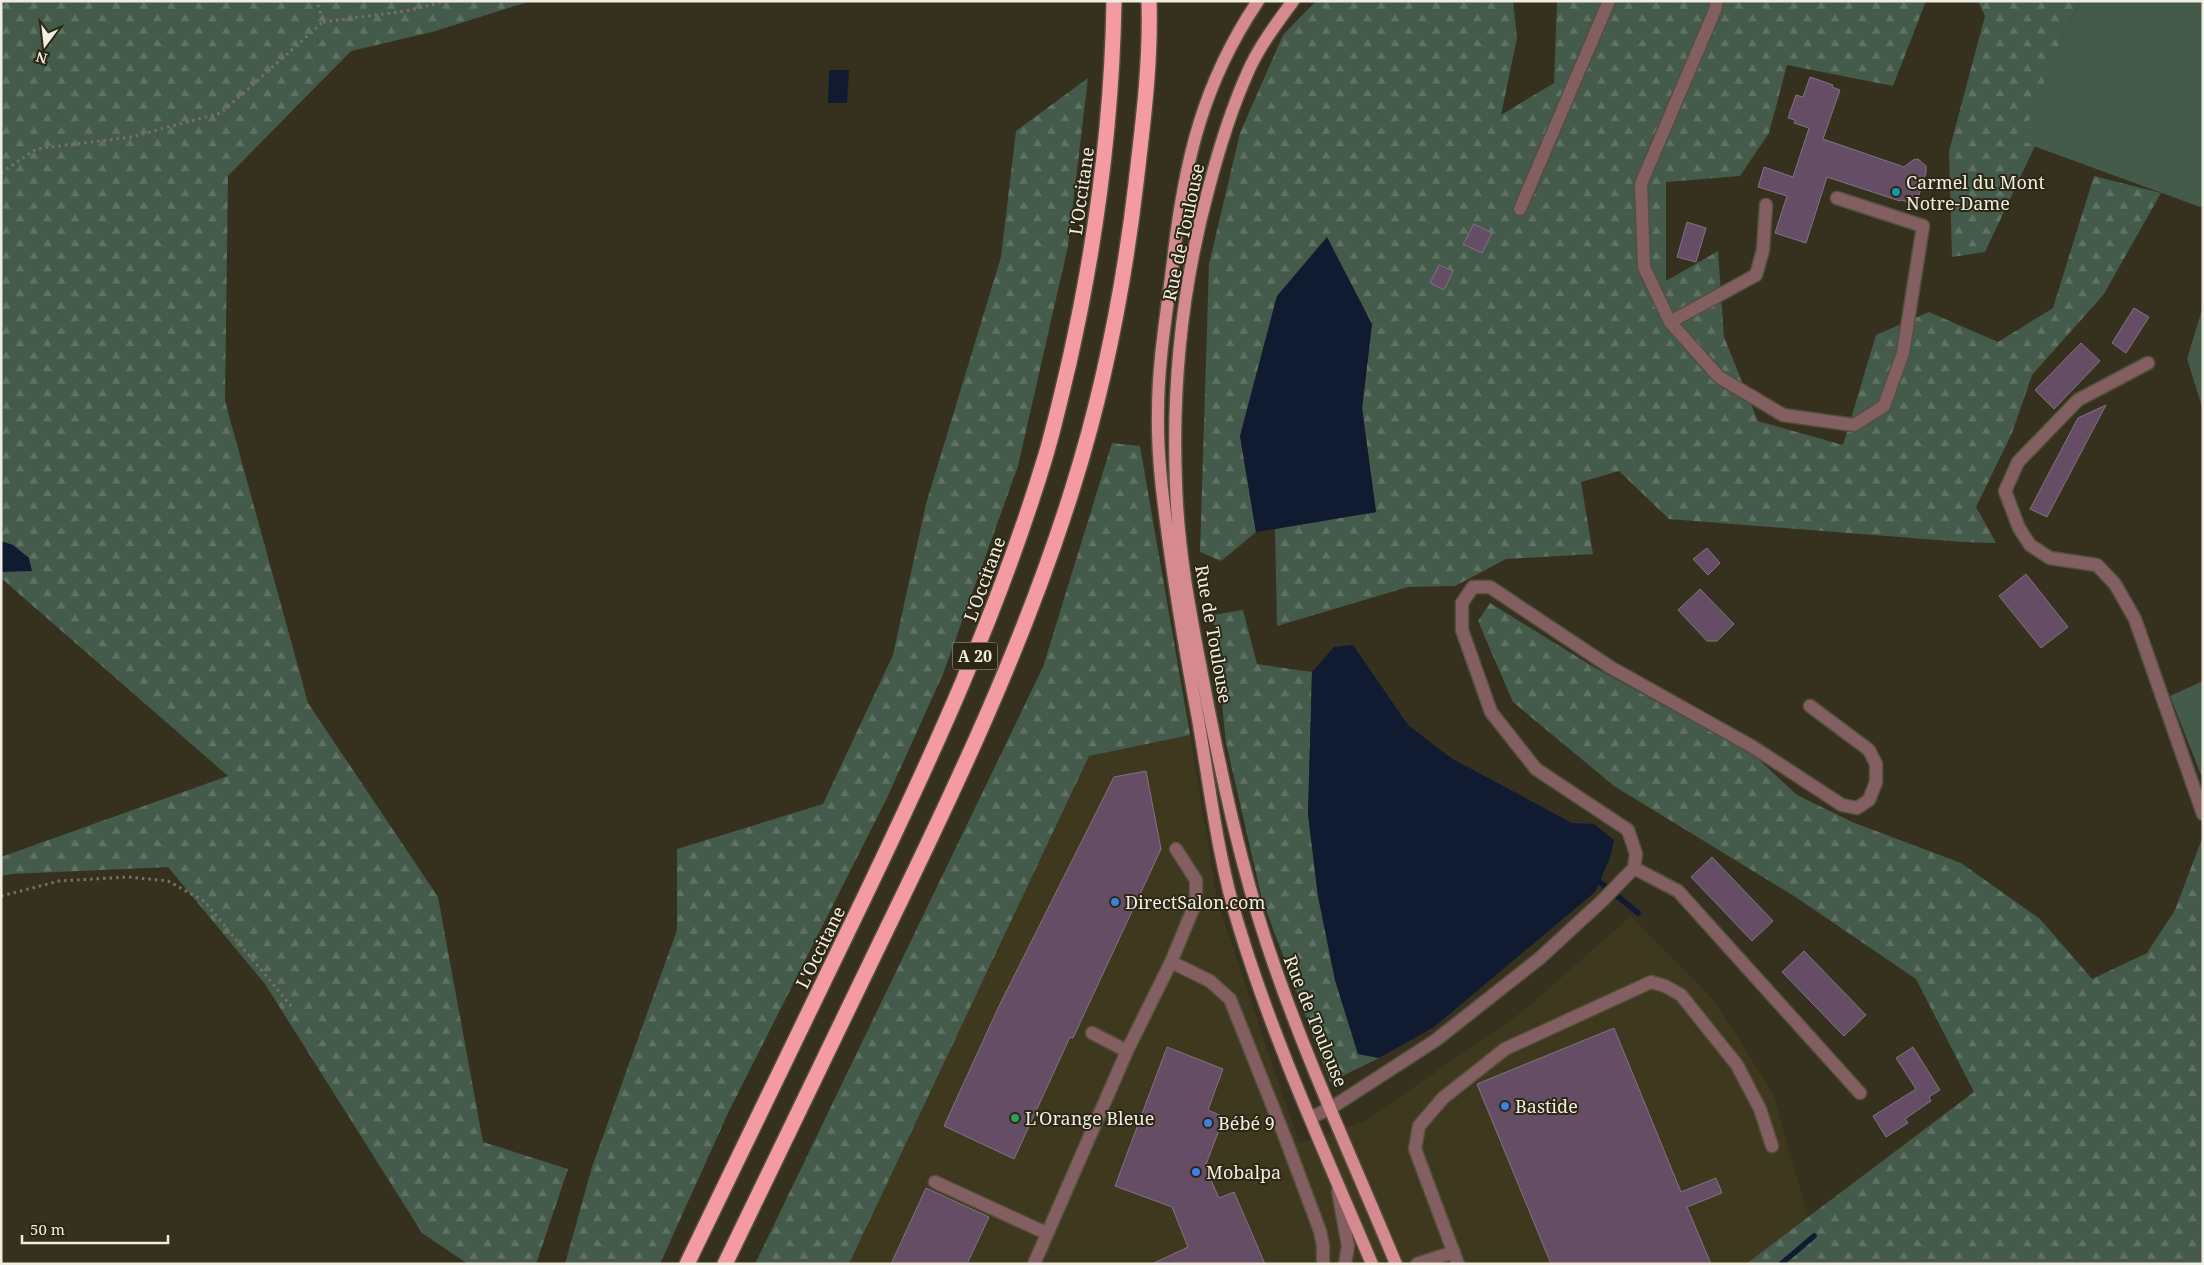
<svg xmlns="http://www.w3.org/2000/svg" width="2204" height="1265" font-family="'Noto Serif',serif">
<defs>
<pattern id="forest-firs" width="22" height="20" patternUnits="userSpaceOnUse" patternTransform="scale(1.25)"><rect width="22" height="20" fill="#445a4a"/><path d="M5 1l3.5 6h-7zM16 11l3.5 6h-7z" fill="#5f7264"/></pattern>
</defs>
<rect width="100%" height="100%" fill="#36311f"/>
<path fill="#3e381e" d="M1190,735L1217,900L1299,1143L1365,1121L1522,1012L1631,916L1714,1001L1773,1093L1808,1217L1746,1264H849L1089,756Z"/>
<path fill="#445a4a" d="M2080,1H2203V208L2020,141L2066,29Z
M2203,306V410L2187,359Z
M2203,681V780L2170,696Z"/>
<path fill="url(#forest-firs)" d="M1,1H531L432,32L351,51L228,176L225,401L308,703L438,897L483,1142L568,1169L536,1264H468L422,1233L265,984L168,867L12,874L1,876V857L228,776L1,578Z
M1316,1H1513L1517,38L1501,115L1554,83L1557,1H1926L1893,86L1787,65L1769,133L1740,176L1666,182V281L1718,251L1724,337L1758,421L1843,445L1876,335L1929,312L1998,342L2053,308L2094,176L2161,193L2104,294L2032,375L2012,433L1976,507L1996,543L1963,542L1669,519L1619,471L1581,482L1593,554L1506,559L1455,586L1408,587L1277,626L1275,529L1376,512L1362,408L1372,324L1277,296L1240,436L1256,532L1221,561L1200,552L1209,264L1240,133L1283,35Z
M1978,1H2080L2066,29L2021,140L2035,146L1985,252L1952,257L1949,151L1985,16Z
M1088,78L1068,246L1018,466L943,674L886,800L728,1113L660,1264H565L592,1167L677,930V849L823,804L893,655L926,504L1001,257L1016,131Z
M1112,443L1140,446L1190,735L1089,756L849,1264H755L1043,667Z
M1490,603L1592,666L1755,756L1797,795L1852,822L1961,863L2040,919L2092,979L2147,953L2175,910L2203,836V1264H1746L1974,1092L1916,979L1794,896L1614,786L1513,702L1478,621Z
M1243,610L1257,664L1312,672L1308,814L1318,896L1335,980L1358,1054L1379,1058L1330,1082L1262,899L1226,743L1213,615Z"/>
<path fill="#101b32" d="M829,70H849L847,103H828Z
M1327,237L1372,324L1362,408L1376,512L1256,532L1240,436L1277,296Z
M1,541L13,545L29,558L32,571L1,572Z
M1353,645L1408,725L1451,758L1572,823L1594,824L1614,840L1610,858L1595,892L1434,1027L1379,1058L1358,1054L1335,980L1318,896L1308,814L1312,672L1334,647Z"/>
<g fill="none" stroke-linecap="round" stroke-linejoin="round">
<path stroke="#101b32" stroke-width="5.5" d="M1600,882L1638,913
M1781,1264L1814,1236"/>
</g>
<path fill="#654d65" stroke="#837282" d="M1810,77L1833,85L1832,87L1840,90L1823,139L1904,167L1913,160L1918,159L1926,166V173L1916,204L1901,200L1900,201L1827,177L1806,243L1775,233L1787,196L1758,187L1764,167L1793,177L1809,128L1794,123L1795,120L1788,118L1796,95L1803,97Z
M1687,222L1706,228L1696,262L1677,257Z
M1474,224L1492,233L1482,253L1463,244Z
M1439,265L1453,271L1444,290L1430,283Z
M2134,308L2149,317L2126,353L2112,343Z
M2081,343L2100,361L2054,409L2035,390Z
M2106,405L2047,517L2030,509L2078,418Z
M1707,548L1720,563L1708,575L1693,559Z
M2026,574L2068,627L2041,648L1999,596Z
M1700,589L1734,624L1717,641H1707L1678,610Z
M1146,771L1161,849L1073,1038L1070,1037L1014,1159L944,1126L1000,1004L1114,777Z
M1712,857L1773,921L1752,941L1691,877Z
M1804,951L1866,1015L1844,1036L1782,972Z
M1614,1028L1681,1192L1716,1178L1722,1193L1687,1207L1711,1264H1551L1477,1084Z
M1167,1047L1223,1069L1208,1110L1224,1117L1205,1167L1219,1198L1234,1192L1265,1264H1152L1188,1247L1172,1207L1115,1186Z
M1913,1047L1940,1090L1929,1097L1931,1101L1905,1119L1908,1123L1886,1137L1873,1116L1916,1089L1896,1058Z
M926,1188L989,1217L967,1264H891Z"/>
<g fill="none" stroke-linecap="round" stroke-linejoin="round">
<g stroke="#544f3e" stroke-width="15">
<path id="minor" d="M1717,1L1715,10L1641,184L1644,267L1670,322L1719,377L1783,415L1854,425L1884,406L1903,353L1923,226L1837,198
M1520,209L1609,1
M1670,322L1756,275L1763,250L1766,205
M2148,363L2078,400L2018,462L2005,491L2019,528L2030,545L2050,558L2097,565L2115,584L2135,619L2203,814
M1634,868L1636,854L1628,830L1536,769L1491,712L1462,630V603L1473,587H1490L1610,667L1753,747L1842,805L1857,808L1869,800L1876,782V764L1869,750L1810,706
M1171,962L1210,981L1230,999L1286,1140L1320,1231L1323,1246V1264
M1092,1033L1127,1051
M1310,1118L1331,1108L1436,1040L1540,958L1603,900L1634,868L1678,891L1860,1093
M935,1182L1046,1233
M1338,1191L1348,1246L1345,1264
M1034,1264L1127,1051L1171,962L1196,902V880L1176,849
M1417,1264L1454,1252
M1458,1264L1415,1149L1419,1126L1443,1098L1505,1049L1651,982L1665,986L1681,995L1737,1065L1760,1109L1772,1146"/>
</g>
<g stroke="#544f3e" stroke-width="15">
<path id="major" d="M1258,1C1202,84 1184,164 1173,261C1167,312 1158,361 1158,412C1157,456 1163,500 1169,544C1177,602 1187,661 1198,719C1210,788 1218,860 1239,927C1274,1042 1325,1153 1372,1264
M1293,1C1276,24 1258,48 1247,74C1231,110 1219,149 1209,187C1183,282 1172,384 1176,483C1178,558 1194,632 1208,706C1224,786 1241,866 1267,944C1303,1053 1352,1158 1396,1264"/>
</g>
<g stroke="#544f3e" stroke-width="18">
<path id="highway" d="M687,1264C746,1142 805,1020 864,898C932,756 998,613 1044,461C1054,429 1061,396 1069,363C1096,243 1112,124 1114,1
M725,1264C777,1156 829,1049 881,941C953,793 1024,645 1073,487C1104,388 1124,286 1136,183C1143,123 1151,62 1149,1"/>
</g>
<path stroke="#767262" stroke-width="3" stroke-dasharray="2.5 4" stroke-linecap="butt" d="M323,22L406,11L447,1
M1,173L36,149L131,137L221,113L323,22L317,1
M1,896L59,881L128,877L168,881L204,901L292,1007"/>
<use href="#minor" stroke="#845f61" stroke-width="12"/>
<use href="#major" stroke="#d48a8f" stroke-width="12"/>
<use href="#highway" stroke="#f49aa1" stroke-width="15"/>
</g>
<circle fill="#0f9aa8" stroke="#2c2715" stroke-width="2" cx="1896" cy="192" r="5"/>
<g fill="#3f7fe0" stroke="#2c2715" stroke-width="2">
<circle cx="1115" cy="902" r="5"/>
<circle cx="1505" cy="1106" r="5"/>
<circle cx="1208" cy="1123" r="5"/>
<circle cx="1196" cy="1172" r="5"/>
</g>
<circle fill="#2e9e5b" stroke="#2c2715" stroke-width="2" cx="1015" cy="1118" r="5"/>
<g text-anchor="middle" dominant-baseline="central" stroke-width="4" stroke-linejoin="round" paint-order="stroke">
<rect fill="#2c2715" stroke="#b5b2a4" stroke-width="1" x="952.5" y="642.5" width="45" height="27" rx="4"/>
<g font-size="16" font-weight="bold" fill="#f0ede2">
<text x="975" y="656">A 20</text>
</g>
<g font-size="18" fill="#f0ede2" stroke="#2c2715" text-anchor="start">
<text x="1906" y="182">Carmel du Mont<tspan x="1906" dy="21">Notre-Dame</tspan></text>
<text x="1125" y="902">DirectSalon.com</text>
<text x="1515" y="1106">Bastide</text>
<text x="1025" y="1118">L'Orange Bleue</text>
<text x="1218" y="1123">Bébé 9</text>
<text x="1206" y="1172">Mobalpa</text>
</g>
<g font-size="18" fill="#f0ede2" stroke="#2c2715">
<text transform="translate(1081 191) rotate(-82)">L'Occitane</text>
<text transform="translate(1183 232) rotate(-78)">Rue de Toulouse</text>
<text transform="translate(984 579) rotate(-70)">L'Occitane</text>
<text transform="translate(1214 634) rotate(80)">Rue de Toulouse</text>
<text transform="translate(820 947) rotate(-64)">L'Occitane</text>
<text transform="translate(1316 1021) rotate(68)">Rue de Toulouse</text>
</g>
</g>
<rect width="2204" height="1265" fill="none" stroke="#f0ede2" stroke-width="5"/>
<g transform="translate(45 45) rotate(195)" stroke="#2c2715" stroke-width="4" paint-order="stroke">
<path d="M0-4L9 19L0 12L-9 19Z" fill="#f0ede2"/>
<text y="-8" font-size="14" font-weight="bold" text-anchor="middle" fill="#f0ede2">N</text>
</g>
<path d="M22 1235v8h146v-8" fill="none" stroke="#f0ede2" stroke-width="2.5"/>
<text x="30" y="1235" font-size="15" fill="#f0ede2" stroke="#2c2715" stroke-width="4" paint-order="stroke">50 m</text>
</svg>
